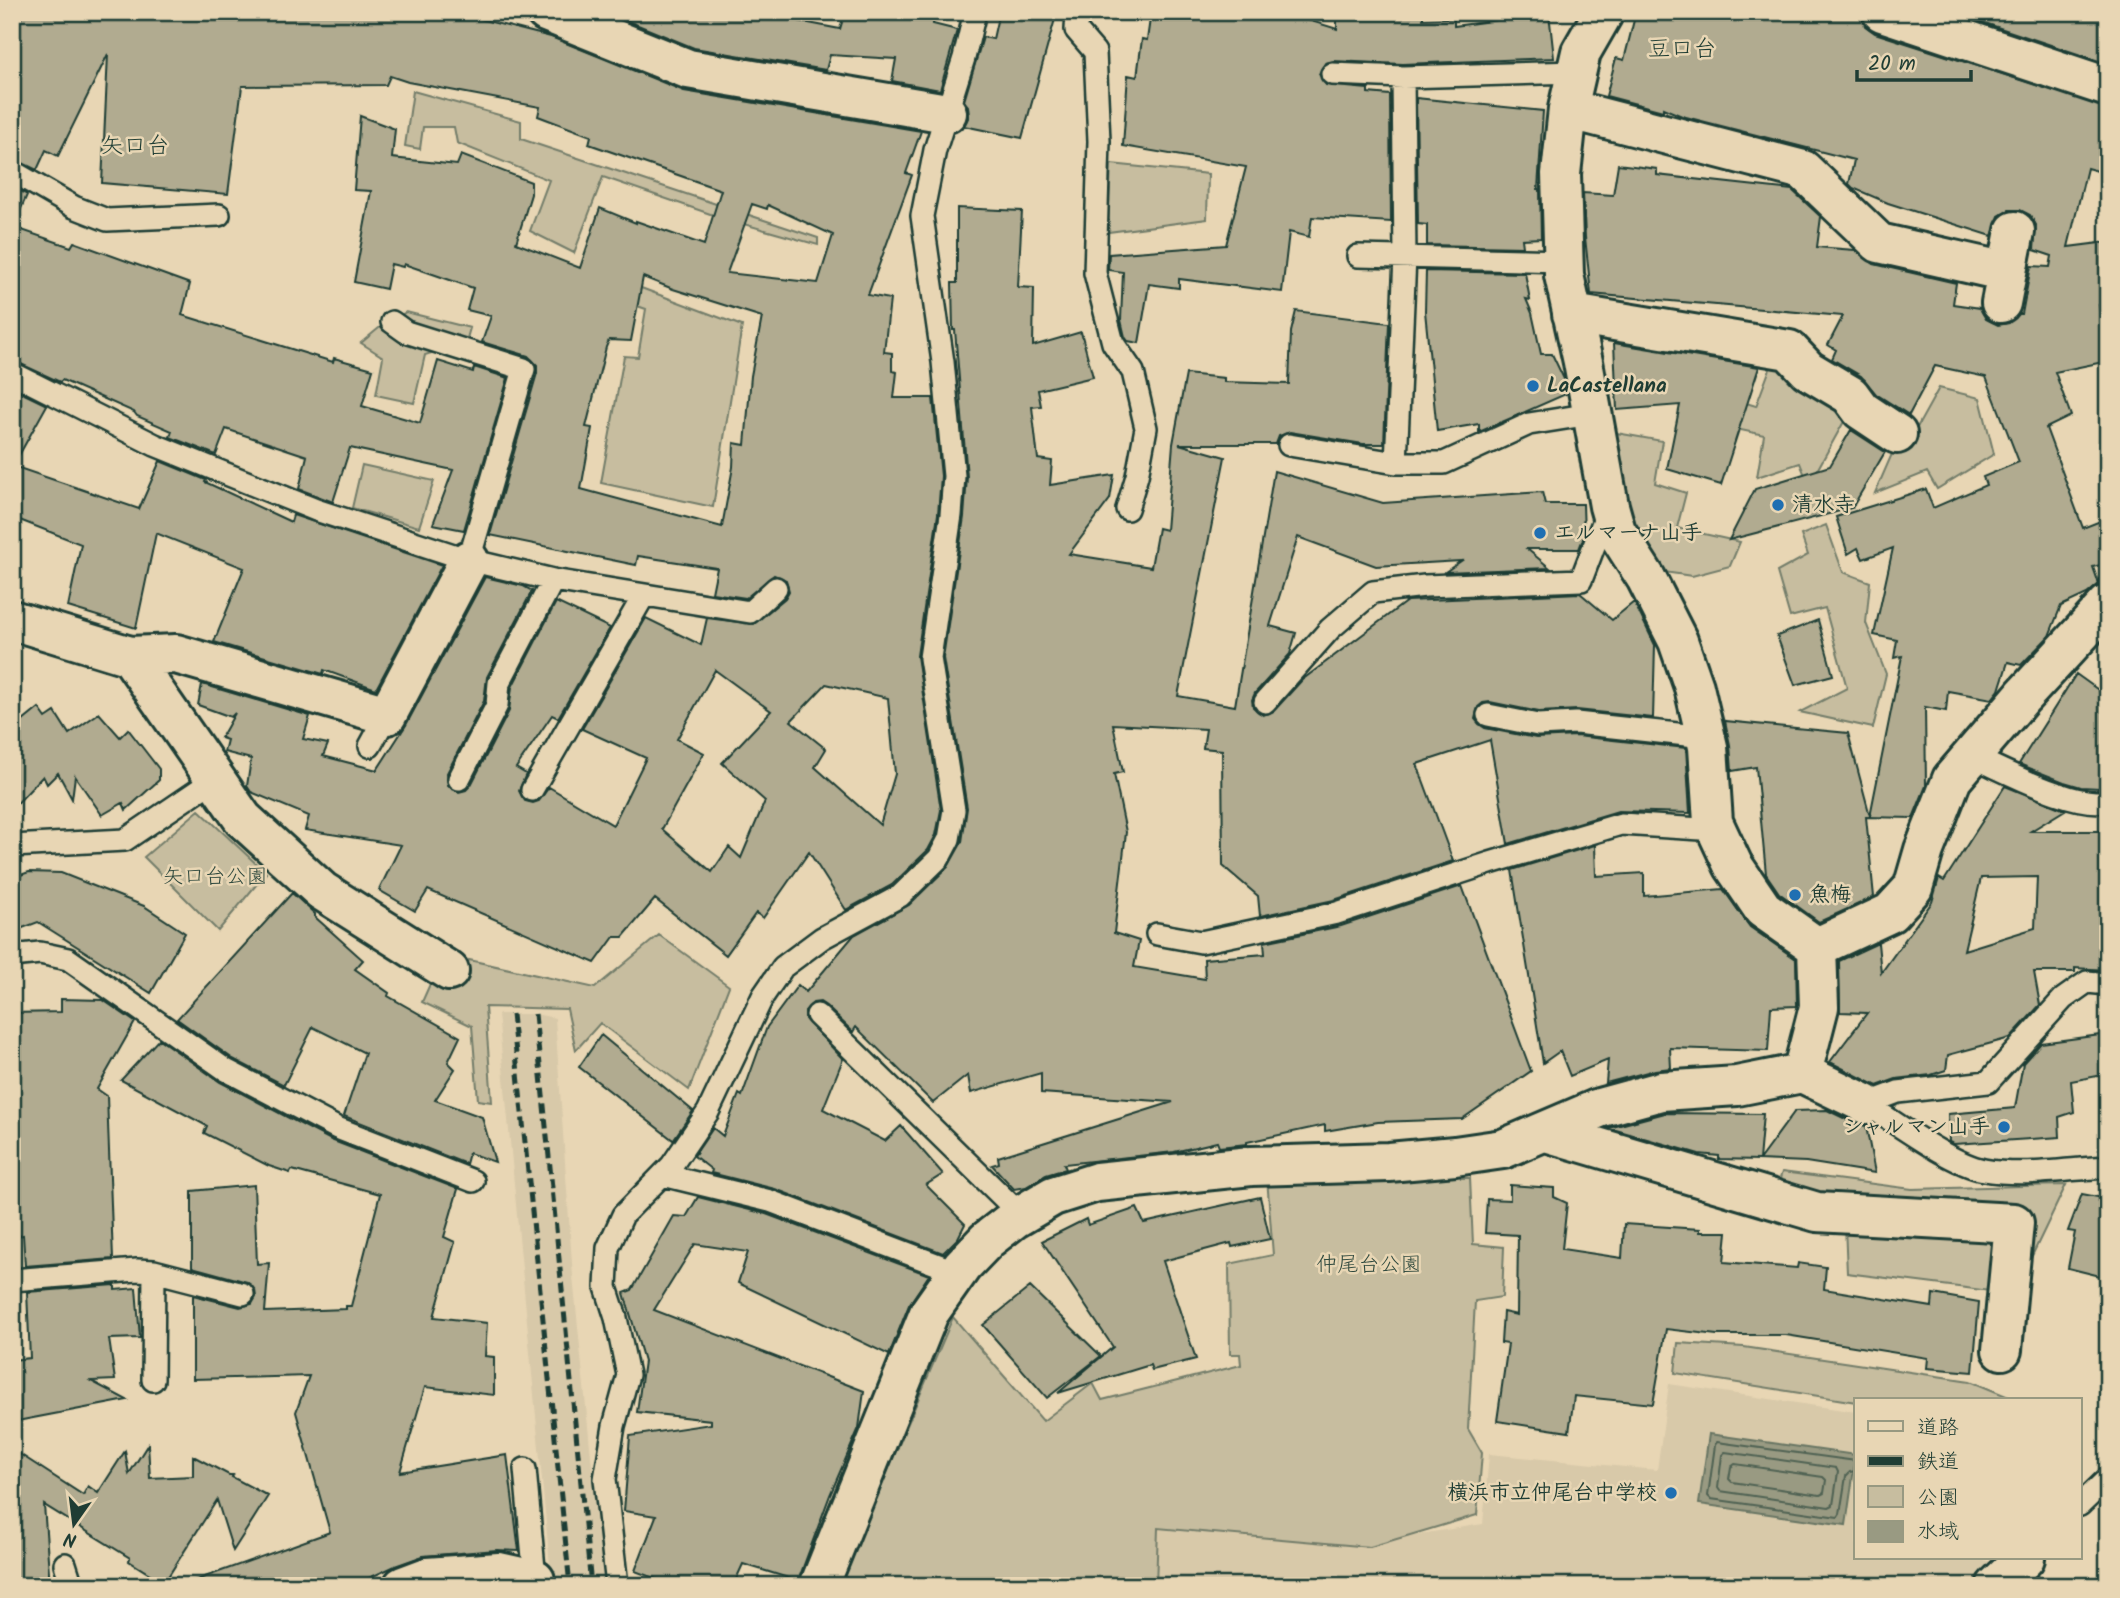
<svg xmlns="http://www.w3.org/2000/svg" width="2120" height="1598" font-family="Kalam,'Klee One',sans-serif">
<rect width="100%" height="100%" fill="#e8d6b4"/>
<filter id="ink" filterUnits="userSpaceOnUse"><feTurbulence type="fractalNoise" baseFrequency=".0143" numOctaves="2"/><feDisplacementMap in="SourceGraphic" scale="14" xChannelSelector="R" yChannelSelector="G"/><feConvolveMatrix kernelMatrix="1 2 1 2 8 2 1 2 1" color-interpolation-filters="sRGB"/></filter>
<g filter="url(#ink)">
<path fill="#d8c9a9" d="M498,1014H535L555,1018L573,1277L604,1586H552Z
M1669,1384L1856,1412V1558H1977L2000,1564L1979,1586H1130L1155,1516L1376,1541L1483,1524L1489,1454L1657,1470Z"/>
<path fill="#c7bd9f" stroke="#737d6a" stroke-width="2" d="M413,91L521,121V139L818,238V245L719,217L603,177L574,253L530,231L549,180L457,143L454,127H423L420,149L405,146Z
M1111,164L1208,174L1207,219L1108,232Z
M596,271L742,326L713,507L601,483L624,356L638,357L646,309L591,290Z
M406,312L470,328L466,342L425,355L414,403L376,395L383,357L361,343L379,328Z
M1771,366L1790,370L1852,407L1815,474L1818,508L1800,463L1757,477L1764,435L1709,423L1743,402L1756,406Z
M1939,388L1980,398L1994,454L1937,489L1927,472L1875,493L1892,454L1868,439L1876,424L1909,442Z
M1611,432L1662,441L1655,483L1686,493L1677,528L1740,542L1730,566L1692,576L1657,571L1628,516Z
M362,465L434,481L419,527L352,508Z
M1826,525L1843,572L1870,582L1866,623L1886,674L1873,728L1800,712L1847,688L1825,608L1790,617L1777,572L1808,555L1801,535Z
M199,810L266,873L218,931L144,857Z
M659,935L729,986L689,1090L600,1023L576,1050L567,1009L485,1007L492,1102L478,1100L472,1026L422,1002L430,984L453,990L469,960L595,988Z
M1461,1171V1178H1470L1473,1244L1504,1247L1502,1297L1475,1301L1468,1429L1482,1453L1477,1515L1370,1547L1158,1528L1156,1586H839L953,1317L1043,1421L1093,1383L1102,1400L1241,1365L1240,1354H1230L1229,1264L1273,1255L1267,1178Z
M1782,1172L1912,1189L2066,1185L2030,1260L1990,1291L1847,1273L1844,1202L1778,1185Z
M1678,1343L1744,1347L1970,1381L2016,1400L1856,1402L1675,1373Z"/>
<path fill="#999a82" stroke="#687563" stroke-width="2" d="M1709,1434L1856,1455L1846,1525L1699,1504Z"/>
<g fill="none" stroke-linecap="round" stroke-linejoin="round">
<path stroke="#506253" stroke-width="2" d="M1725,1452L1836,1468L1838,1472L1833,1505L1829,1507L1720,1491L1718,1488L1722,1455Z
M1856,1461L1717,1442L1715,1445L1708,1496L1711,1499L1838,1517L1840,1514L1846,1476L1850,1472L1856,1471
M1735,1464L1823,1477L1826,1480L1824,1493L1820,1495L1732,1482L1729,1479L1731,1467Z"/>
</g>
<path fill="#b1ab90" stroke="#1f3d34" stroke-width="2" fill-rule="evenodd" d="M23,12H452L551,37L684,91L921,131L906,173L912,175L868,295L890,299L884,352L892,353V371L897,372L894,398H933L941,476L938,514L917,656L941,810L936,835L928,850L892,885L846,910L809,852L763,918L756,913L726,955L655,899L623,937H614L595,963L428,890L415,911L379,890L401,845L305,830L309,816L251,792L247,786L251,759L224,752L227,740L221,738L235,713L231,717L198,705L202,684L310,716L303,739L328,744L323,756L377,770L406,725L485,577L523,586L532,591L487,677L484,701L447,773L448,785L459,792L466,790L471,785L509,711L512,687L556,602L610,628L558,718L552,715L516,768L526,774L519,791L525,801L533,803L539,801L549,787L613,825L646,758L582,729L646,618L701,645L707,618L754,624L785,598L789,591L786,580L774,575L746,598L712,593L717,568L638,556L636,565L490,535L537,373V365L528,356L482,342L491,316L467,310L473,288L404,264L403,267L391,264L386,289L354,282L371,191L354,190L360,116L395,129L392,158L457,165L461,155L531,182V194L516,243L580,268L600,208L636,223V221L704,245L721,190L589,144L591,136L538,116L540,107L408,82L390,76L386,85L242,86L228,194L102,183L108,54L58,156L46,150L37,170L12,158V42ZM752,204L767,209L768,205L833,235L818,283L727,273ZM643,277L673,289L762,317L751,376L745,445L734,443L733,467L722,527L581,489L592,428L586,427L606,347L609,340L631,341ZM715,670L771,711L722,763L765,801L741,858L729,847L712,872L662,829L704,753L677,739ZM826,684L888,698L895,774L880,825L815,767L826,749L791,721Z
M606,12H772V16L840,29L845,12H934L933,24L957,30L940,90L892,81L896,59L830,55L826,70L694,48Z
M999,12H1030L1055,19L1022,138L964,126L969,116L968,106L964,101L983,37L993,39Z
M1151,12H1282L1337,29V12H1423V19L1454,18V26L1549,13L1554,58L1403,64L1333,61L1325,63L1319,74L1326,85L1368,89V93L1390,95L1391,222L1312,217L1309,237L1289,232L1282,292L1179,279V288L1149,284L1139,343L1128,341L1125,337L1121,320L1123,272L1108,270L1109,254L1226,245L1246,167L1123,146L1128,75L1137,77L1142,39L1147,40Z
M1636,12H1861L1865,26L1875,33L2108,108V174L2087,168L2068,247L2108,242V303L2099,305L2108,361L2055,372L2071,416L2046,428L2083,528L2108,518V563L2093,567L2099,584L2087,594L2061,606L2049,636L2021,665L2008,662L1999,690L1992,699L1948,691L1946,711L1925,707L1926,786L1913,818L1866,817L1874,897L1819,922L1779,893L1766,874L1756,767L1732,771L1730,745L1725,721L1848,733L1870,816L1902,656L1894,658L1897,640L1874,635L1893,548L1863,559L1858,548L1848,554L1836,517L1926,489L1933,508L1986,485L1983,477L2019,462L1986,377L1935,366L1909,415L1876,394L1861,376L1832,359L1836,350L1828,345L1843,316L1591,294L1585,237L1583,193L1613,195L1618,164L1657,169V175L1792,190L1821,217L1817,247L1855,250L1874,264L1956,283L1953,304L1980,308L1986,319L1998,325L2009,323L2019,314H2022L2031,266L2050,267L2052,256L2034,250L2036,225L2030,215L2020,210H2009L1999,216L1992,236L1888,203L1853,188L1849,184L1854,160L1682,116L1663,108V111L1606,96L1616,58L1624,60Z
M1952,12H2108V64Z
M1416,98L1543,111L1538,189H1540L1541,238L1522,239L1523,247L1427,245V225L1418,224Z
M12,186L27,195L13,227L71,247L74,242L190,284L182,315L333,362L334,358L373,369L362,406L420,423L438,361L473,372L474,367L508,378L464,530L433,524L453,470L350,448L333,502L299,489L307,456L226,429L216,455L170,437L172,431L137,416L134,412L62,380L60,382L12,360Z
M957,208L1022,211L1018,287L1034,288L1033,346L1081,332L1093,377L1038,390L1041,406L1032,407L1038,459L1052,461L1050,485L1114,475L1110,499L1069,554L1151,567L1158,528L1166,530L1173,444L1186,374L1224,378V382L1289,384L1291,332L1296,311L1389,323L1384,444H1363L1290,432L1279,436L1276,444H1179L1225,457L1178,696L1235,706L1274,471L1383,503L1542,492L1545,504H1583L1584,536L1579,549H1527L1550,568L1445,572L1461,561L1376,566L1298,537L1270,626L1296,633L1290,654L1255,693L1252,700L1253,707L1263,715L1274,711L1302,680L1407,601L1580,593L1612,620L1634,602L1655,645L1653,718L1577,710L1539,712L1490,702L1483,703L1478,707L1475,719L1479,724L1485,728L1536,738L1576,736L1686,748L1690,813L1618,811L1508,844L1490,740L1417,764L1453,861L1334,900L1260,916L1258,896L1223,866L1222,750L1203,748L1206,729L1113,724L1123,772L1114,774L1126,832L1114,933L1139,941L1134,967L1205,979L1204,959L1265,954L1264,942L1341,926L1462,886L1531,1071L1462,1119L1378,1122L1325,1131V1125L1247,1142V1144L1219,1147L1217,1142L1174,1152L1064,1164L1066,1169L1046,1175L1026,1187L1014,1189L992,1165L999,1163L998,1157L1173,1102L1041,1093V1073L971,1093L968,1075L933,1103L856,1027L853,1032L826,1006L820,1002L813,1003L805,1011V1019L843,1059L823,1109L885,1141L901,1126L943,1174L926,1185L965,1224L958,1238L943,1253L775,1189L711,1173L712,1170L694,1156L713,1128L723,1136L739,1094L742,1096L767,1027L798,985L806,992L854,935L909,905L948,867L962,842L967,808L943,658L964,517L967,477L955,330H953L952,283H957Z
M1426,271L1525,273L1530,300L1526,299L1532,313L1541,354H1552L1564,379L1566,394L1479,432V424L1437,431L1425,311Z
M1614,343L1759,367L1721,485L1667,469L1680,405L1617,410Z
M12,388L47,405L13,466L139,509L160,461L206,480L205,482L291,522L293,515L442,565L376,689L324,670L323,674L214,642L244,568L156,533L136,628L68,607L81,544L12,517Z
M1851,430L1885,452L1852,508L1729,540L1755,489L1830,466Z
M1818,620L1833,675L1795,685L1777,636Z
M2076,674L2108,697V783L2100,788L2081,787L2064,782L2019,764Z
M39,708L46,718L55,712L69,734L99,713L120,737L128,729L159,769V780L126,810L123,803L102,815L75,776L72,799L58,773L47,784L43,776L12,809V730Z
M2005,786L2065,810L2031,831H2108V970L2075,968V972H2034L2040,1005L2010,1038L1948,1055L1946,1070L1931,1075L1896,1079L1877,1086L1830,1062L1867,1013L1840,1012L1839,961L1878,943L1881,973L1932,902L1939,878L1944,881ZM2037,877L2035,928L1964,950L1981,878Z
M1595,845L1596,876L1644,873V896L1723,889L1750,927L1796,959L1797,1006L1771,1007L1768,1051L1670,1048L1671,1068L1655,1070L1606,1083L1608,1060L1570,1076L1560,1051L1543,1063L1512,870Z
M29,872L61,873L144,906L185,933L151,993L38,922L12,932V878Z
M292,893L315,914V917L363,960L355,969L389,993L388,996L460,1037L448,1062L455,1069L435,1100L482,1117L495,1162L469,1153L466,1164L344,1116L365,1053L313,1027L284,1085L233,1059L177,1019Z
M61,999L103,1000L135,1022L97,1089L107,1096L113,1259L25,1266L23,1235L12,1237V1013L61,1012Z
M2108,1034V1074L2071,1081L2074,1112L2059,1117L2060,1137L1954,1144L1949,1142L1948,1114L2015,1108L2023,1063L2041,1043Z
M601,1035L693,1111L673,1140L579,1067Z
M159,1039L220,1082L331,1140L458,1189L444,1237L455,1242L434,1317L487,1323L485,1356L494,1357V1395L425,1387L400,1472L507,1455L519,1551L497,1550L423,1556L395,1566L352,1586H192L191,1582L330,1532L296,1412L309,1376L193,1379V1295L240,1307L252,1304L256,1297L255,1290L247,1282L192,1267V1191L254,1185L257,1264L269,1263L265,1312L346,1309V1306H351L380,1194L292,1170L290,1173L269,1166L204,1133L207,1126L121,1080Z
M1827,1110L1856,1124L1866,1126L1875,1173L1806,1162L1759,1160L1795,1111Z
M1665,1113L1763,1114L1759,1160L1719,1159V1156L1699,1154L1609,1128Z
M1510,1185L1554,1188V1197L1567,1203L1562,1249L1622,1258L1624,1224L1700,1229V1232H1727L1724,1262L1797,1268L1798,1263L1826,1267L1824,1289L1932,1307L1933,1294L1979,1302L1973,1372L1927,1368L1928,1358L1786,1335H1717L1666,1329L1653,1404L1574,1396L1569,1432L1497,1421L1508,1344L1501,1343L1503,1312L1517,1315L1518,1235L1485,1233L1487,1199L1510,1200Z
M2082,1194L2108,1199V1278L2068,1268L2075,1232L2068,1231Z
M698,1197L766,1214L929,1275L909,1305L889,1355L738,1283L748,1252L695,1244L654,1310L864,1391L859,1428L830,1495L798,1581L743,1564L733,1586H675L635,1571L656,1516L624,1511L630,1436L711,1424V1420L637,1412L644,1361L624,1293L632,1290L674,1216L686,1217Z
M1260,1197L1270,1239L1232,1247L1231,1243L1163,1261L1196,1359L1152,1370L1150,1365L1058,1393L1113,1347L1042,1241L1086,1219L1088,1225L1137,1208L1144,1223Z
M115,1285V1290L136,1288L140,1338L109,1339L115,1380L91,1381L127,1400L12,1422V1360L30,1358L27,1292Z
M1030,1287L1101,1356L1047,1398L983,1325Z
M148,1444L150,1478L193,1476V1456L229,1475H233L232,1477L268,1496L233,1551L217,1500L164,1583L129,1561L130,1558L44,1505L50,1586H12V1449L83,1495L88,1486L98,1493L125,1451L129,1474Z"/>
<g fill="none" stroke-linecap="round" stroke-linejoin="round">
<g stroke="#1f3d34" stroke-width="26">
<path id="service" d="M1077,12L1076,30L1095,52L1099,141L1095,273L1113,343L1133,372L1146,428L1137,476L1127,509
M1332,74L1403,77L1576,72
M12,171L74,207L107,220L219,215
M1358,256L1563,261
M392,322L406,332L524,369L469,560
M12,373L155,445L219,471L316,510L469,560L553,580L750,612L776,588
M1289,445L1396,463H1444L1529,424L1591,414
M1396,463L1405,257L1403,77
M1265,702L1330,629L1373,592L1425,586L1581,580L1607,512
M1488,715L1538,725L1576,723L1705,737
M370,746L387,715
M1971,756C2002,769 2078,811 2108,800
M459,779L497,705L499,683L553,580
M532,790L644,595
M12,846L125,840L215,779
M1157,934L1201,942L1337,913L1490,863L1621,824L1717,830
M12,956L40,953L68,959L226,1070L337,1128L473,1181
M817,1015L1021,1215
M1866,1104L1898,1092L1988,1082L2063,999L2087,982L2108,984
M1866,1104C1896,1123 1951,1164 1984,1170C2024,1177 2067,1169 2108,1167
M663,1175L770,1201L957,1272
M12,1280L137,1270L154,1271L243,1294
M153,1380L154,1271
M525,1469L535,1580
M2080,1505L2108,1478
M65,1564L72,1586
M617,1586L605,1479L614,1426L628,1375L616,1318L606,1287L608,1248L623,1215L672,1165L708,1112L763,996L783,967L822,938L900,896L939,858L949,839L954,810L930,658L951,515L954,476L943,362L922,216L935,150L964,58L975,12"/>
</g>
<g stroke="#1f3d34" stroke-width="44">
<path id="minor" d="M546,12L688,69L947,113
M1604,12L1581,52L1568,109L1561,174L1564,275L1583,362L1609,506L1616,531L1646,578L1678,641L1694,687L1708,747L1713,822L1733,865L1763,909L1817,947
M1882,12L2108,87
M1568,109L1803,170L1879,243L2007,272
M2001,303L2015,231
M1572,314L1789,350L1808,370L1850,395L1861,410L1897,434
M12,620L130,656L243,819L322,891L449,971
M130,656L176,654L387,715L469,560
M1817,947L1890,913L1913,888L1924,850L1952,779L2023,696L2108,604
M1802,1073L1866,1104
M1546,1132L1817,1212L2014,1223L2002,1350
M403,1586L427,1577L499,1572L535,1580L536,1586
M819,1586L929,1313L962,1266L987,1240L1014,1219L1053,1196L1097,1182L1251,1166L1389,1162L1455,1156L1503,1149L1599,1108L1661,1091L1737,1086L1802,1073L1819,1007L1817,947
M1996,1586L2025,1558"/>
</g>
<use href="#service" stroke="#e8d6b4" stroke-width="21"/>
<use href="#minor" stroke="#e8d6b4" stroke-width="38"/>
<path stroke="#1f3d34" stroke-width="5" stroke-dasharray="10 5" stroke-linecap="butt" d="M512,1014L570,1586
M535,1014L591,1586"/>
</g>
</g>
<g fill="#1f6fb2" stroke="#e8d6b4" stroke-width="2.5">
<circle cx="1533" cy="386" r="7"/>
<circle cx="1778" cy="505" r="7"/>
<circle cx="1540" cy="533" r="7"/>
<circle cx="1795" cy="895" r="7"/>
<circle cx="2004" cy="1127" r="7"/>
<circle cx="1671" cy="1493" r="7"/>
</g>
<g text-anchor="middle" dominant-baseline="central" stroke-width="5" stroke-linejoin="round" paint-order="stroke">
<g font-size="21" font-weight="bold" fill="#1f3d34" stroke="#e8d6b4" text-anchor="start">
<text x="1547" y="386">LaCastellana</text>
<text x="1792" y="505">清水寺</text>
<text x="1554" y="533">エルマーナ山手</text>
<text x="1809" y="895">魚梅</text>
<text x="1990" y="1127" text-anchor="end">シャルマン山手</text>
<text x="1657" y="1493" text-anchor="end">横浜市立仲尾台中学校</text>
</g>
<g font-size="21" fill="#304a3f" stroke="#e8d6b4">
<text x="215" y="877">矢口台公園</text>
<text x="1369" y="1265">仲尾台公園</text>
</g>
<g font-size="23" fill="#1f3d34" stroke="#e8d6b4">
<text x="1682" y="50">豆口台</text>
<text x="135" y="147">矢口台</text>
</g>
</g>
<rect width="2120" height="1598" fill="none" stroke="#e8d6b4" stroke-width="42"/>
<rect x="21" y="21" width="2078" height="1556" fill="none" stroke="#1f3d34" stroke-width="2.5" filter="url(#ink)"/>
<rect x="1854" y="1398" width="228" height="161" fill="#e8d6b4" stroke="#989981" stroke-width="2"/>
<rect x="1868" y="1421" width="35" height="10" fill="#e8d6b4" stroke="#989981" stroke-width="2"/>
<text x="1917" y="1434" font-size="21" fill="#1f3d34">道路</text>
<rect x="1868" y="1456" width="35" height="10" fill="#1f3d34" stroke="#989981" stroke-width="2"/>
<text x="1917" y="1468" font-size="21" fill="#1f3d34">鉄道</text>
<rect x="1868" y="1486" width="35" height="21" fill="#c7bd9f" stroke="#989981" stroke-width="2"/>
<text x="1917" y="1504" font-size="21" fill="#1f3d34">公園</text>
<rect x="1868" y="1521" width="35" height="21" fill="#999a82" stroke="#989981" stroke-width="2"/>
<text x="1917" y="1538" font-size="21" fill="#1f3d34">水域</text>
<g transform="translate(74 1524) rotate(194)" stroke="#e8d6b4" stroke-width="5" paint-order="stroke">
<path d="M0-5L12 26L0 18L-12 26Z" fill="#1f3d34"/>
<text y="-10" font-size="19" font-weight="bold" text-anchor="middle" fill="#1f3d34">N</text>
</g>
<path d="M1857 70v10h114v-10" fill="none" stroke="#1f3d34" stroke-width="3.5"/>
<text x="1868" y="70" font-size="21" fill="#1f3d34" stroke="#e8d6b4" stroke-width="5" paint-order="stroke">20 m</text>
</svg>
